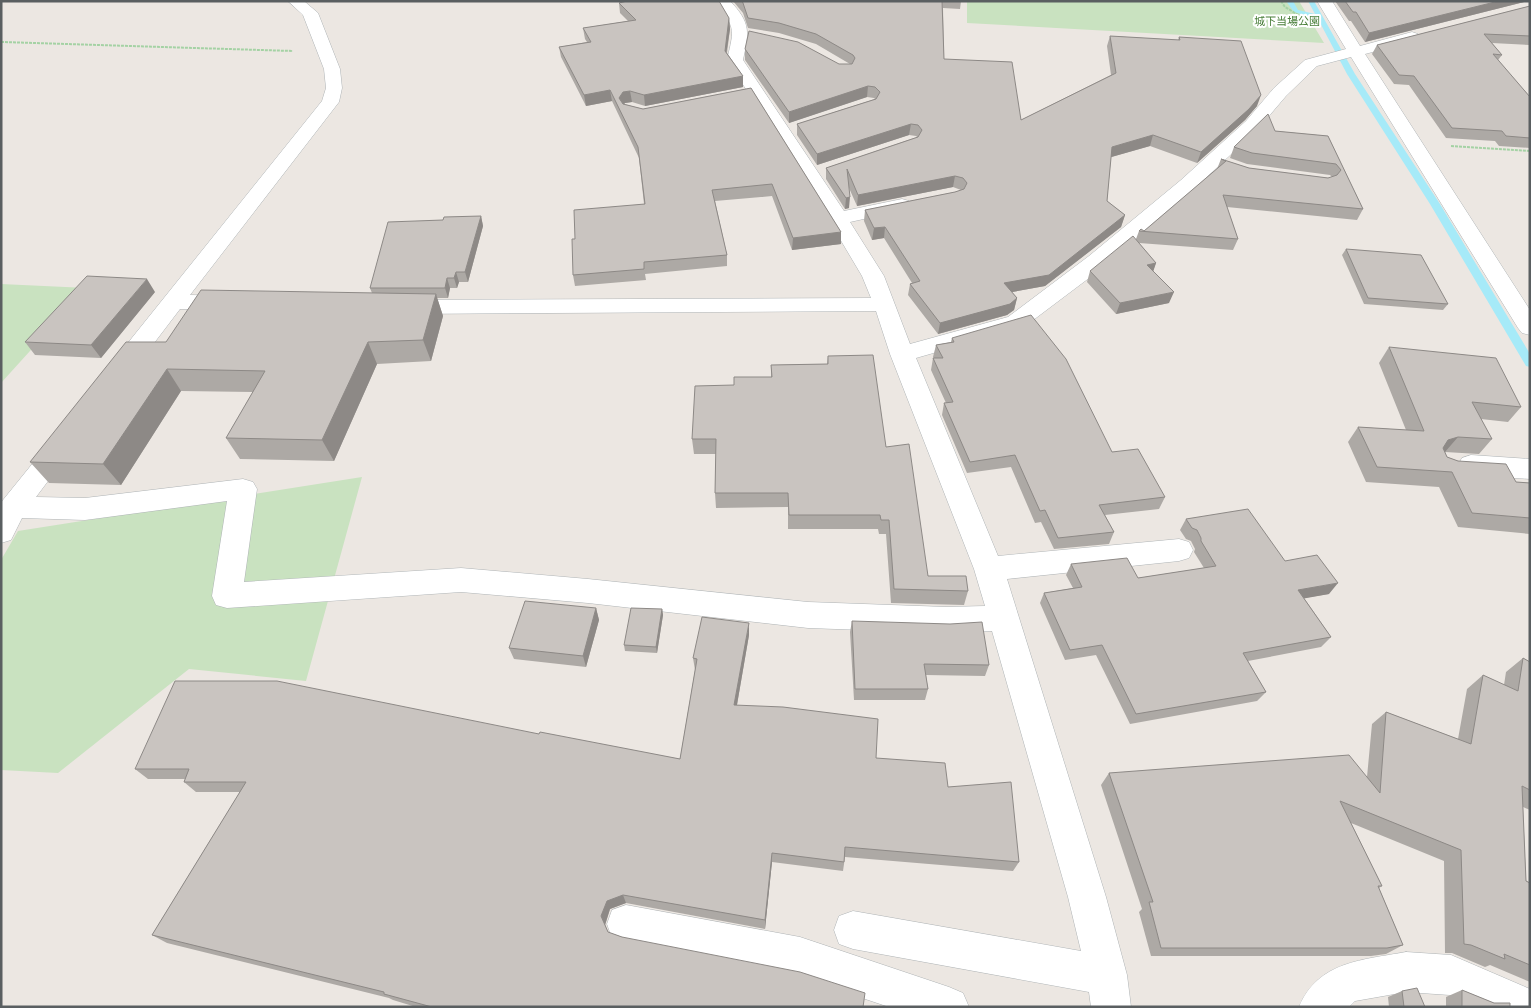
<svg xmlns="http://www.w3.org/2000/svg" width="1531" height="1008" font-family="'PT Sans','Noto Sans JP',sans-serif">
<rect width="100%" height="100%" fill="#ece7e2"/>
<path fill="#c9e2c0" d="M967,1H1299L1324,43L967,23Z
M1,284L87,288L1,383Z
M362,477L306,681L189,669L58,773L1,770V560L18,531Z"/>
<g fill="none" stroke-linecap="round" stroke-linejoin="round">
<path fill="#a6eaf8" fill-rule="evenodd" d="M1286,1H1293L1298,10L1315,14L1308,1H1314L1355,74L1440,204L1530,354V367L1526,366L1430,204L1347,74L1318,19L1294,12Z"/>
<g stroke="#afb4b6" stroke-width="1">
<path id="minor" d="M288,1H304L318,13L340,69L342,88L339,102L190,295L231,296L239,298L242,303L239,308L231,310L180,309L129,376L120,378L111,376L108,370L111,364L322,101L326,88L324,69L303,15Z
M715,1H730C751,23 749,32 743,60L844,211L902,199L909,201L912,205L909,209L850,222L884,276L910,344L1008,317L1089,256L1181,180L1246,121L1274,88L1305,60L1346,49L1317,1H1332L1360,46L1412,32L1418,34L1420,37L1418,40L1365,54L1530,310V335L1522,333L1518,328L1351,57L1317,66L1286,96L1258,129L1195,188L1105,266L1024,327L916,358L998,556L1179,539L1189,542L1193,550L1189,558L1179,561L1007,579L1106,897L1127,975L1131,1007H1091L1089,992L853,949L839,944L834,930L839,916L853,911L1081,951L1068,897L992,631L947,633L808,628L588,603L461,592L227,608L216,605L212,596L227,501L85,520L22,518L11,540L1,543V503L3,500L54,437L63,435L72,437L76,444L36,497L85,498L243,479L253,482L257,489L244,582L461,568L588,579L808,602L947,607L985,606L974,569L890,354L876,311L402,314L394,312L391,307L394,302L402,300L871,298L862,276L802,175L727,60C735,26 735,29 715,1Z
M1471,455L1530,459V479L1471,475L1462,472L1458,465L1462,458Z
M626,905L800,937L949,987L963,993L969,1007H889L800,977L626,943L612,938L607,924L612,910Z
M1406,952L1451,955L1530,989V1007H1478L1450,995L1406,992L1355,1001L1349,1007H1299C1318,961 1363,960 1406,952Z"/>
</g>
<path stroke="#a4d2a4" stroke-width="2" stroke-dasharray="3 1" stroke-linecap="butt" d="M1281,1L1285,7L1300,16
M1,42L293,51
M1451,146L1530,151"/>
<use href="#minor" fill="#fff" fill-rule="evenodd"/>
</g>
<path fill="#ada9a5" d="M733,1H961L960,9L943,8L944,59L1021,120L1111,75L1107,46L1110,36L1178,40L1179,37L1257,106L1245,120L1197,163L1150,146L1111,157L1107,201L1125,215L1121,227L1045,286L1012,292L1017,298L1014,310L1007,315L938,334L908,295L910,284L912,283L884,238L872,240L864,221L865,210L955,192L961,190L953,187L857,206L849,188V208L845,209L826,179V168L917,137L916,136L909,135L817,165L797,135V124L875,99L874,98L867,97L789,123L745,60V49L839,64H850L816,44L779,33L748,28L743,13Z
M1335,1H1528L1365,42L1351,21H1349Z
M619,3L729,18L730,29L727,53L743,76V87L645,106L632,102L625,103L624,104L643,109L751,88L841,232V244L792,250L772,196L715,201L727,255V266L645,274L646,280L575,286L573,275L575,239L644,204L639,158L612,101L586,106L561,57L559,47L587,42L585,39L583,28L628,21L620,13Z
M1530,6V45L1492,43L1502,55L1498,60L1530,97V148L1499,146L1495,141L1446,138L1409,85L1394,84L1372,54L1377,45Z
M1275,131L1328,136L1363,209L1357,220L1227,207L1238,239L1233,250L1139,243L1156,263L1153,271L1169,303L1116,314L1087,282L1090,271L1136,239L1139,231H1144L1217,169L1221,159L1249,168L1328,178L1332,177L1330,175L1247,164L1230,158L1234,147Z
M481,216L483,226L468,282H459L457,288H450L448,298H437L443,316L431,361L377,364L334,461L240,459L226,438L253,392L181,391L121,485L49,483L30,462L166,342L372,293L370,288L443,220Z
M1346,249L1448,304L1443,310L1364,304L1342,255Z
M155,292L101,358L35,355L25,342Z
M952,338L1112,452L1165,497L1159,509L1105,515L1114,532L1109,544L1054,549L1041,522L1035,523L1011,467L967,473L942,415L944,403H946L931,370L933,358H934L933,357L936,345L951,342Z
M1389,347L1521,407L1508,422L1481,419L1492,439L1479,454L1445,452L1447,457L1516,482L1530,483V534L1458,527L1439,487L1366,482L1348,442L1358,427L1406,430L1379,363Z
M828,356L886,447L928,576L968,591L964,605L891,603L886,534H879L878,529H788V507L716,508L715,493L716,454H694L692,439L734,385L771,377V365L827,364Z
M1186,519L1285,561L1329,594L1304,598L1331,637L1321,647L1248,661L1266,692L1257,701L1130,724L1096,655L1065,660L1040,603L1044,593L1073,588L1066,575L1071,564L1138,578L1204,568L1194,552L1195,549L1191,541L1186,539L1180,530Z
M596,608L599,620L586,667L514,659L509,648Z
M662,609L663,615L657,653L625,651L624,645Z
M852,621L989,665L985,676L926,675L928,689L925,700H854L850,632Z
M749,635L737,705L876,758L948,787L1019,862L1013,871L845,857L843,871L772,862L765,929L626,903L610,909L605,925L608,932L622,937L863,1007H416L393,1000L389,998L167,943L152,935L240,792H196L184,782L185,779H148L135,769L539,734L680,759L695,670L693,658Z
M1523,658L1530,662V810L1523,807L1526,881L1530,883V982L1490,965L1485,967L1452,953H1445L1444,861L1351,823L1382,886L1379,888L1403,945L1386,954L1371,956H1151L1139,912L1142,909L1101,785L1109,773L1367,777L1372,724L1386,712L1458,739L1467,689L1483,675L1504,685L1506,672Z
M1462,990L1494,1003L1510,1007H1446V997Z
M1402,991L1425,1007H1389L1388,997Z"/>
<path fill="#8d8986" d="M1499,1H1528L1365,42L1369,33Z
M729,18L730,29L725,61V51Z
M743,76V87L645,106L644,95Z
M868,86L867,97L789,123V112Z
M610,90L612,101L586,106L584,95Z
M630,91L632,102L625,103L620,109L619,98L623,92Z
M1261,95L1257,106L1245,120L1197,163L1201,152Z
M911,124L909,135L817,165V154Z
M1153,135L1150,146L1108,158L1112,147Z
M955,176L953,187L857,206L858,195Z
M850,197L849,208L845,209L846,198Z
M1125,215L1121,227L1045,286L1001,294L1004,283Z
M481,216L483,226L468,282L465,272Z
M885,227L884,238L872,240L874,228Z
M841,232V244L792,250L793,238Z
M1156,263L1152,275L1147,265Z
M456,272L459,282L457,288L454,278Z
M447,278L450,288L448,298L445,288Z
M147,279L155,292L101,358L91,345Z
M1174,292L1169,303L1116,314L1120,303Z
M436,294L443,316L431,361L423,340Z
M1017,298L1014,310L1007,315L938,334L940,323Z
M368,342L377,364L334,461L322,440Z
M167,369L181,391L121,485L103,464Z
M1458,437L1445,452L1435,455L1448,440Z
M1338,583L1329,594L1290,601L1298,590Z
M596,608L599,620L586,667L583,656Z
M662,609L663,615L657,653L656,647Z
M749,623V635L735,716L734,705Z
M772,853V862L765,929V920Z
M623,895L626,903L610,909L605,925L611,940L601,916L607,901Z"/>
<path fill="#c9c4c0" stroke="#8d8986" d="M627,1H719L729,18L725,51L743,76L644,95L630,91L623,92L619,98L623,104L643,109L751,88L841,232L793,238L772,184L712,190L727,255L644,262V269L573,275L572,239H575L574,210L645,204L638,147L610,90L584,95L559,47L591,42L583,28L636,20L619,3Z
M742,1H942L944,59L1012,62L1021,120L1116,73L1110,36L1180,40L1179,37L1241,41L1261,95L1249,109L1201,152L1153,135L1112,147L1107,201L1125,215L1049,275L1004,283L1017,298L1010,304L940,323L910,284L920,281L885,227L874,228L865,210L955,192L964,189L967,183L963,178L955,176L858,195L847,169L850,197L846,198L826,168L918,137L922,130L918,125L911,124L817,154L797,124L876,99L880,92L875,87L868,86L789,112L745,49L749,31L798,42L839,64H852L855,58L853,55L816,34L779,23L748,18L743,3Z
M1345,1H1499L1369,33L1356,12H1353Z
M1530,6V36L1484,34L1502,55L1493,54L1530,97V138L1506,136L1502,131L1452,128L1414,76L1399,75L1377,45Z
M1268,114L1275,131L1328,136L1363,209L1223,195L1238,239L1139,231L1141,229L1144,231L1226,161L1221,159L1249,168L1328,178L1337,175L1341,170L1336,164L1252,153L1234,147Z
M481,216L465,272H456L454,278H447L445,288H370L388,222L443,220L444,217Z
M1133,236L1156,263L1147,265L1174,292L1120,303L1090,271Z
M1346,249L1421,255L1448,304L1368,298Z
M87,276L147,279L91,345L25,342Z
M201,290L436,294L423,340L368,342L322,440L226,438L265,371L167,369L103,464L30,462L126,342H166Z
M1031,315L1066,359L1112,452L1138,449L1165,497L1099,505L1114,532L1058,538L1045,510L1040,511L1015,455L970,462L944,403L953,402L933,358H943L936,345L954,342L952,338Z
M1389,347L1496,358L1521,407L1472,402L1492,439L1458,437L1448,440L1443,448L1447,457L1458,461L1506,464L1516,482L1530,483V518L1472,513L1452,472L1377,467L1358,427L1424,431Z
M873,355L886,447L909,444L928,576H966L968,591L894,589L889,520H881L880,515H789L788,493H715L716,439H692L695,386L734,385V377H772L771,365L828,364V356Z
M1248,509L1285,561L1317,555L1338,583L1298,590L1331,637L1243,653L1266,692L1136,714L1102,645L1070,650L1044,593L1082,587L1071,564L1127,558L1138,578L1216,566L1201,541V538L1197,530L1192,528L1186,519Z
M525,601L596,608L583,656L509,648Z
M631,608L662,609L656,647L624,645Z
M702,617L749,623L734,705L783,707L878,719L876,758L945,763L948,787L1011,782L1019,862L845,847L844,862L772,853L765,920L623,895L607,901L601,916L608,932L622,937L800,972L865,993L863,1007H432L384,994V992L152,935L246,782H184L189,769H135L175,681H277L539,734L540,732L680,759L697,659L693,658Z
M852,621L950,624L982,622L989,665L924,664L928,689H855Z
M1523,658L1530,662V790L1522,786L1526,881L1530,883V965L1504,954L1505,959L1471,945L1464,944L1461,850L1340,801L1382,886H1378L1403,945L1387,948H1161L1149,902H1153L1109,773L1349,755L1380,793L1386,712L1471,744L1483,675L1518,691Z
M1417,988L1425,1007H1404L1402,991Z
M1462,990L1494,1003H1510V1007H1462Z"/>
<g text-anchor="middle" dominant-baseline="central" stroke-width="4" stroke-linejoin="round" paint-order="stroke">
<g font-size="11" fill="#4a7f3b" stroke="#fff">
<text x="1287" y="21">城下当場公園</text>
</g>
</g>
<rect width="1531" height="1008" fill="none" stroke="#5a5f61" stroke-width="5"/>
</svg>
